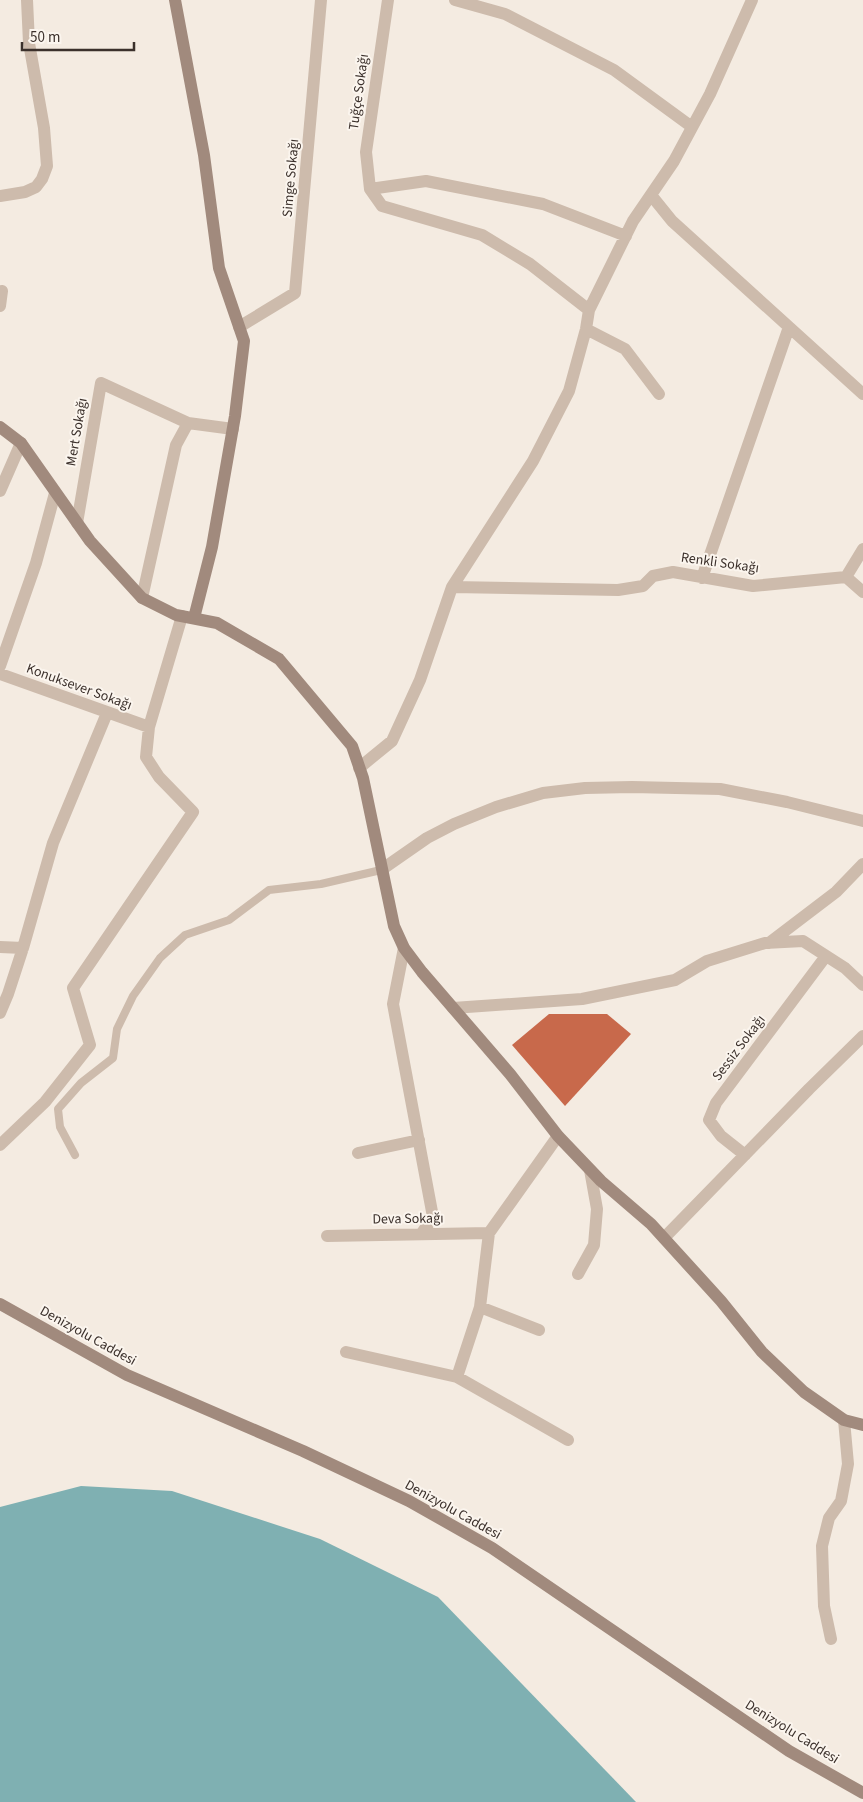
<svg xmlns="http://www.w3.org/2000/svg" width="863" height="1802" font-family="'Source Sans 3',sans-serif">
<rect width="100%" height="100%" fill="#f4ebe1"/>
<path fill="#7fb0b2" d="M81,1486L172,1491L320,1539L438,1597L636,1802H0V1507Z"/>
<path fill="#c8694b" d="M549,1014H607L631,1034L565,1106L512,1045Z"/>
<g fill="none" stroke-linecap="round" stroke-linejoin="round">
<path stroke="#cdbbac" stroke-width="8" d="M75,1155L60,1127L58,1109L81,1083L113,1058L117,1029L133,996L160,958L185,935L229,920L269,890L321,884L381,870"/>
<path stroke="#cdbbac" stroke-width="12" d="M388,0L366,152L370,189L382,206L482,235L530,264L589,310
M455,0L505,14L614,70L692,127
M370,189L426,181L543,204L626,236
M651,195L672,221L863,394
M0,196L25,192L36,187L42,179L47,166L44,128L29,43L27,0
M0,306L2,291
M239,327L295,293L321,0
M586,329L625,349L659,394
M0,491L21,443
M77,523L101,383L188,423L233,429
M846,577L863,549
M702,578L789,327
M452,587L618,590L643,586L653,576L673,572L753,586L846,577L863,592
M142,598L176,445L188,423
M0,666L36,563L55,493
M0,674L149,727
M359,768L392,741L420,680L452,587L533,461L569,391L586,329L589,310L633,221L674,161L710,94L752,0
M381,870L427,838L454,824L496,807L543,793L585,788L632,787L720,789L787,802L863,821
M769,943L836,892L863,864
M0,947L23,948
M404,948L393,1004L433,1217L422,1233
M453,1008L582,999L675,980L707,961L765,943L803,941L845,968L863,985
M0,1013L8,994L23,948L53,843L107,713
M0,1145L45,1102L90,1045L73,988L193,812L159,777L146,757L149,727L182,616
M358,1153L419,1140
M745,1155L721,1136L709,1120L716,1103L826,956
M327,1236L489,1233
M664,1238L809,1089L863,1036
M578,1274L594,1245L597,1209L590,1170
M480,1307L539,1330
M346,1352L457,1377L568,1440
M457,1377L480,1307L489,1233L558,1136
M831,1639L824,1606L822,1546L829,1518L841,1501L848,1464L844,1420"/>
<path stroke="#a18a7d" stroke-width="12" d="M175,0L204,155L219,268L244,341L235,416L212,547L194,618
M0,427L21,443L90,541L142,598L176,615L217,623L279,659L352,746L363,778L394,926L404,948L422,972L510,1074L558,1136L601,1181L651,1224L721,1301L762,1352L804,1392L844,1420L863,1425
M0,1304L127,1375L303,1451L409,1501L492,1548L789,1751L863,1793"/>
</g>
<g text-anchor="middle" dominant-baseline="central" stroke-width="4" stroke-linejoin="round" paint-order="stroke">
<g font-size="14" fill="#3b302b" stroke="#fbf5ee">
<text transform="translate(359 92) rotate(-82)">Tuğçe Sokağı</text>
<text transform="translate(291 178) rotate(-85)">Simge Sokağı</text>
<text transform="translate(77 432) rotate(-80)">Mert Sokağı</text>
<text transform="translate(720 563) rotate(8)">Renkli Sokağı</text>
<text transform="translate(79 687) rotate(20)">Konuksever Sokağı</text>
<text transform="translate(739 1048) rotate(-53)">Sessiz Sokağı</text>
<text transform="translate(408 1219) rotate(-1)">Deva Sokağı</text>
<text transform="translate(88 1336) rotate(29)">Denizyolu Caddesi</text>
<text transform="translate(453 1510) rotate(29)">Denizyolu Caddesi</text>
<text transform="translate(792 1732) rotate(32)">Denizyolu Caddesi</text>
</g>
</g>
<path d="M22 42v8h112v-8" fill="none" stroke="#3b302b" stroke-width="2.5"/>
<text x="30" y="42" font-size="15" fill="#3b302b" stroke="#fbf5ee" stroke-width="4" paint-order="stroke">50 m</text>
</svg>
